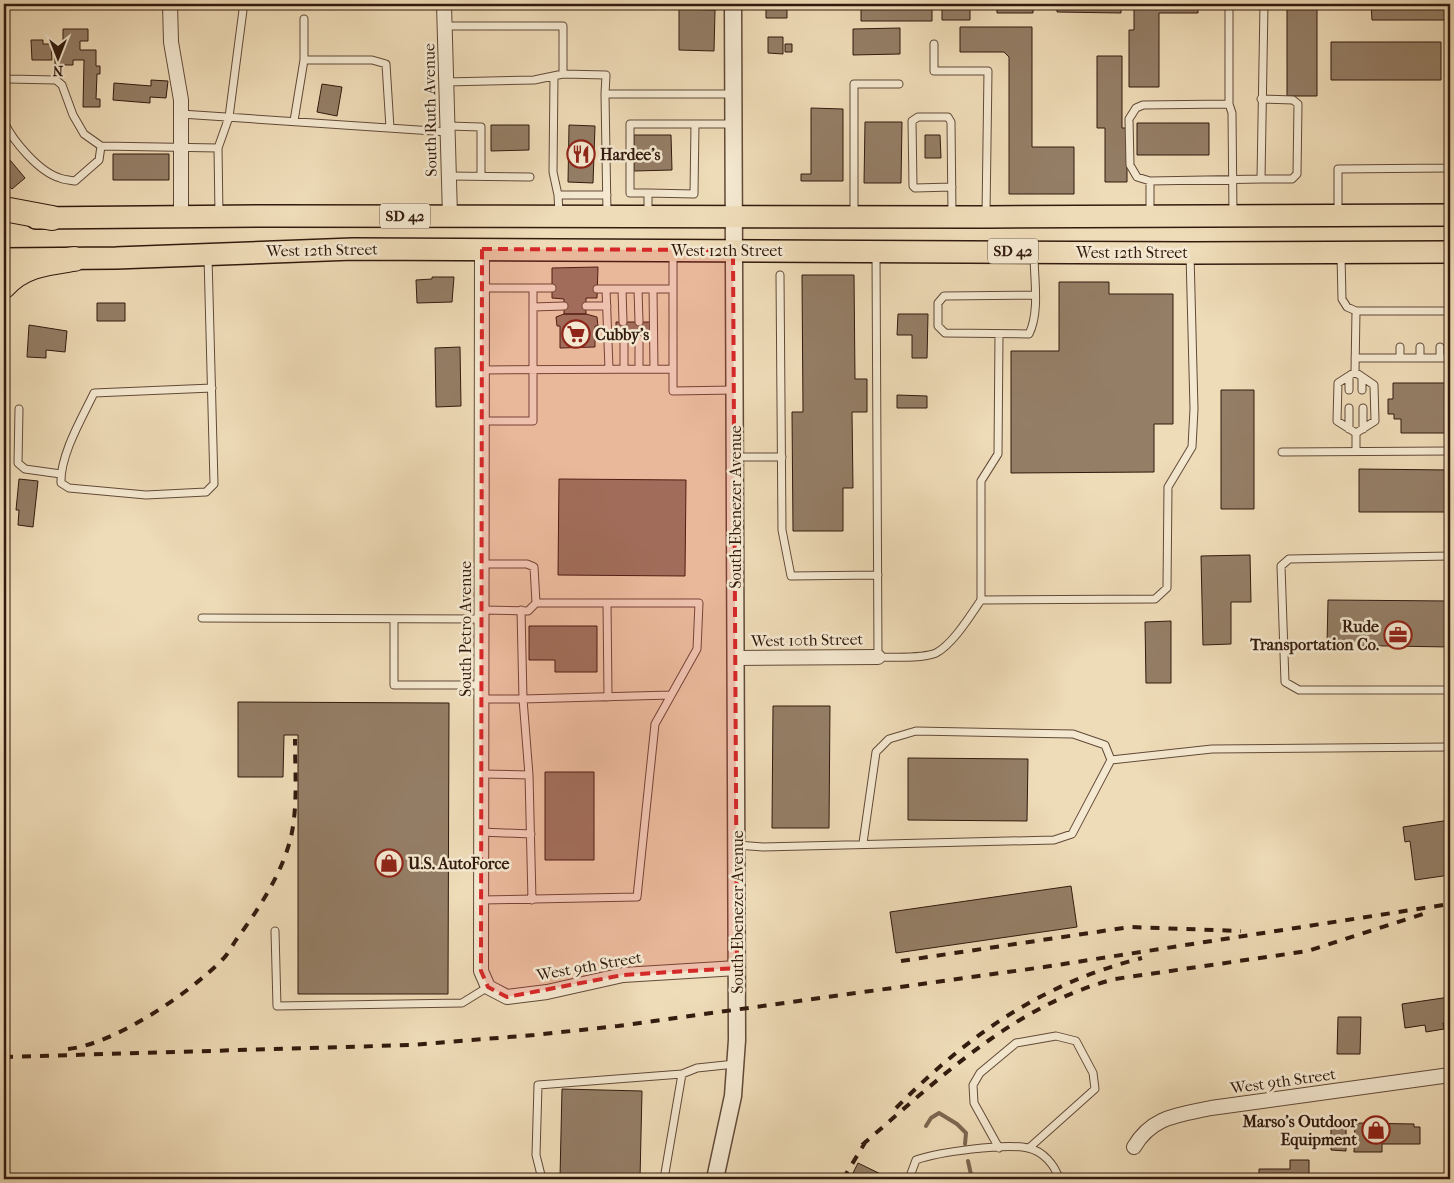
<svg xmlns="http://www.w3.org/2000/svg" width="1454" height="1183" font-family="'IM FELL French Canon',serif">
<rect width="100%" height="100%" fill="#eedbb7"/>
<filter id="stains"><feTurbulence type="fractalNoise" baseFrequency=".004" numOctaves="4"/><feColorMatrix values="0 0 0 0 .2 0 0 0 0 .09 0 0 0 0 .02 0 0 0 .5 -.17"/></filter>
<radialGradient id="worn" r=".72"><stop offset=".6" stop-color="#630" stop-opacity="0"/><stop offset="1" stop-color="#630" stop-opacity=".3"/></radialGradient>
<g fill="none" stroke-linecap="round" stroke-linejoin="round">
<path stroke="#7c6651" stroke-width="4" d="M926,1126L931,1118L939,1113L957,1124L966,1133L965,1144
M968,1161L972,1179"/>
</g>
<path fill="#947e66" stroke="#321a0e" d="M861,4H932V21H861Z
M942,4H970V20H942Z
M997,4H1033V13H997Z
M1057,4H1121V13L1057,12Z
M1134,4H1198V13H1159V87H1129V30H1134Z
M1287,4H1317V96H1287Z
M1371,4H1450V20H1372Z
M766,6L787,7V18H766Z
M679,9L715,10L714,51L679,50Z
M960,27H1032V147H1074V194H1009V57L1004,52H960Z
M900,28V54L853,55V29Z
M63,29H88V41H80V50H96V66H100V74H97L96,99H100V107H83L84,60H73V65H55V50H63Z
M768,37H783V54L768,53Z
M31,40H43V44H51L52,60H32Z
M1331,42H1441V80H1331Z
M785,44H792V52H785Z
M1097,56H1122V128H1127V182H1105V128H1097Z
M151,80L168,81L166,98L150,97V103L113,100L114,83L151,86Z
M322,84L342,87L337,116L317,112Z
M811,108L843,109V181H801V174H811Z
M865,122H902L901,183H864Z
M1137,123H1209V155H1137Z
M491,125H529V150L491,151Z
M569,125L595,126L593,183L568,182Z
M634,135H671L672,170L634,171Z
M925,135H940L941,158H925Z
M5,154L25,178L12,189L4,181Z
M113,154H169V180H113Z
M598,267L597,298H586V314H564V299L552,298V268Z
M802,275H854L855,379H867V412H852L853,488H843V531H793L792,412H803Z
M432,277H454L452,302L417,303L416,280L432,279Z
M1059,282H1109V294H1173V424H1154V472L1011,473V351H1059Z
M97,303H125V321H97Z
M564,314H586L597,317L598,326H595V347L560,348V326H557L556,317Z
M898,314H928L927,358H912V335H897Z
M616,322H651V339H616Z
M29,325L67,331L65,352L46,350V358L27,357Z
M460,347L461,406L436,407L435,348Z
M1393,383H1450V433H1401V419H1394V414H1388V399H1393Z
M1221,390H1254V509H1221Z
M897,395L927,396V408H897Z
M1359,469L1450,470V512H1359Z
M19,479L38,481L33,527L18,525L19,510H16Z
M559,479L686,480L685,576L558,575Z
M1250,555L1251,602H1231V644L1203,645L1201,556Z
M1328,600L1450,601V647L1327,645Z
M1171,621V683H1146L1145,622Z
M529,626H597V672H555V660H529Z
M238,702L449,703L448,994H298V735H284L283,777H238Z
M773,706H830L829,828H772Z
M908,758L1028,759L1027,821L908,820Z
M545,772H594V860H545Z
M1450,820V875L1415,880L1410,841L1405,842L1403,827Z
M1071,886L1077,927L896,953L890,912Z
M1450,997V1022L1443,1023L1444,1029L1426,1032L1425,1025L1405,1028L1402,1004Z
M1338,1017H1361L1360,1054H1337Z
M562,1089L642,1091L640,1179L560,1177Z
M1355,1123L1414,1124V1127H1420V1144H1382V1152H1354Z
M1331,1126H1346V1151L1331,1150Z
M1290,1160H1309V1179H1259V1169H1290Z
M858,1163L891,1179H850Z"/>
<g fill="none" stroke-linecap="round" stroke-linejoin="round">
<g stroke="#614a38" stroke-width="9">
<path id="service" d="M445,26H563V74
M934,44V71H988L986,214
M304,60H372L386,64L390,128
M554,76L553,172L558,195H607
M4,77L8,79L56,80L62,85L73,115L84,134L101,146L218,148
M446,82L534,80L563,74L606,75L605,94
M1261,99L1293,100L1298,104L1297,174L1292,179H1261
M1229,104V4
M181,114L448,132
M294,121L304,60V19
M4,122C13,141 39,172 60,178C64,180 70,180 75,181L99,160L101,146
M448,126L481,127V176
M449,176L530,177
M1150,181V213
M952,187L915,188L913,186L912,121L918,117H948L951,122L952,214
M648,193H630V124H695
M558,195L559,214
M1338,212V169L1447,168L1450,165
M648,213V193L694,194L695,124H732
M219,214L218,148L229,117L243,10
M607,214L605,94H732
M854,214V84H899
M1233,214L1232,113L1229,104L1143,105L1136,108L1129,119L1130,165L1137,177L1150,181L1261,179L1264,4
M876,254L878,657C893,657 922,659 936,653C953,644 970,616 981,600L1155,599L1167,588L1168,487L1192,447L1194,409L1190,254
M1034,254C1034,279 1040,312 1029,334L945,333L938,326V303L944,296L1034,295
M1341,256L1342,299L1347,307L1356,311H1450
M208,257L214,484L206,492L146,495L69,488L61,483C60,455 82,418 94,393L212,388
M780,275L782,530L791,576L878,575
M482,288H552
M597,289H673V252
M606,289L609,369
M622,289L623,322
M638,289L639,322
M653,289L654,369
M586,306H607
M533,307L564,306
M1356,311L1355,372L1374,385L1375,421L1356,433V451
M624,339V369
M639,339V369
M1400,347V358
M1420,347V358
M1440,347V358
M1355,358H1450
M673,369V391L734,390
M483,370L673,369V289
M1355,372L1338,383L1337,421L1356,433
M1349,376V390
M1362,377V390
M1349,408V429
M1363,408V429
M19,409L18,463L25,469L61,474
M483,421H533V288
M1282,452L1450,451
M735,457H782
M1450,556L1289,559L1281,566L1285,682L1299,690H1450
M482,564H527L534,567L536,603L528,611L482,610
M981,600V481L998,454L999,334
M607,603L608,697
M202,618L482,619
M394,619V685H482
M482,699H523L521,610
M1111,760L1212,749L1450,747
M481,774L529,775L523,699L671,695
M529,775L532,900
M481,832L531,834
M737,845L763,847L1054,840L1072,834L1111,760L1105,745L1073,734L916,731L889,739L876,752L863,843
M482,900L637,897L655,724L697,649L699,603H536
M275,931L277,1006L462,1003L488,987
M999,1148L974,1103L973,1085L980,1073L1016,1043L1056,1036L1076,1041L1093,1073L1095,1089L1029,1148
M542,1179L536,1155L538,1085L682,1074
M664,1179L682,1074L697,1068L735,1064
M909,1179L916,1160C938,1152 1005,1143 1028,1148C1043,1151 1055,1165 1059,1179"/>
</g>
<g stroke="#614a38" stroke-width="16">
<path id="minor" d="M170,4L171,42L181,100V217
M444,4L450,216
M482,249L481,971L488,987L507,997L547,992L623,975L737,968
M735,658L878,657
M1134,1147C1152,1116 1179,1115 1211,1108L1450,1075"/>
</g>
<g stroke="#614a38" stroke-width="19">
<path id="tertiary" d="M715,1179L733,1096L737,1040L733,4"/>
</g>
<g stroke="#321a0e" stroke-width="24">
<path id="primary" d="M36,218L262,216L986,217L1450,215
M4,259L116,258L353,249L1190,253L1450,252"/>
</g>
<g stroke="#321a0e" stroke-width="26">
<path id="motorway" d="M4,209L52,218
M4,286C23,265 47,263 74,259"/>
</g>
<use href="#service" stroke="#f4e8d0" stroke-width="7"/>
<use href="#minor" stroke="#f4e8d0" stroke-width="14"/>
<use href="#tertiary" stroke="#f4e8d0" stroke-width="16"/>
<use href="#primary" stroke="#eedbb7" stroke-width="21"/>
<use href="#motorway" stroke="#eedbb7" stroke-width="24"/>
<path stroke="#321a0e" stroke-width="4" stroke-dasharray="9 9" stroke-linecap="butt" d="M901,961L1130,927L1241,931
M68,1049C115,1044 190,993 223,959C228,954 232,946 236,940C258,910 282,874 291,837C298,805 295,772 295,739
M4,1057L411,1045L534,1035L618,1026L1044,967L1450,904
M896,1108C967,1036 1042,983 1142,958
M862,1145C939,1079 1014,1005 1115,979L1308,951L1426,913
M843,1179L866,1141"/>
</g>
<path fill="#d62828" fill-opacity="0.2" stroke="#d62828" stroke-width="4" stroke-dasharray="10 6" stroke-linejoin="round" d="M482,249L733,250L737,968L623,975L507,997L488,987L481,971Z"/>
<defs>
<g id="restaurant-ring" transform="scale(1.4375)"><circle r="9.5" fill="#f4e8d0" stroke="#8f2418" stroke-width="1.5"/><path d="M-5-6h1v4h1v-4h1v4h1v-4h1v5L-1.5 .5V6h-2V.5L-5-1ZM5-6V6H3V1.5H1.5Q1.5-4 5-6Z" fill="#8f2418"/></g>
<g id="supermarket-ring" transform="scale(1.4375)"><circle r="9.5" fill="#f4e8d0" stroke="#8f2418" stroke-width="1.5"/><path d="M-6-5.5h2.5l.6 2H6L4.5 2H-2.5L-4.4-4H-6ZM-1.5 3.2a1.3 1.3 0 1 0 .1 0ZM3 3.2a1.3 1.3 0 1 0 .1 0Z" fill="#8f2418"/></g>
<g id="office-ring" transform="scale(1.4375)"><circle r="9.5" fill="#f4e8d0" stroke="#8f2418" stroke-width="1.5"/><path d="M-6-3h4V-5.5h4V-3h4V5H-6ZM-1-4.5V-3h2v-1.5ZM-6 0V1H6V0Z" fill="#8f2418"/></g>
<g id="shop-ring" transform="scale(1.4375)"><circle r="9.5" fill="#f4e8d0" stroke="#8f2418" stroke-width="1.5"/><path d="M-5-2.5h2.3a2.7 3.5 0 0 1 5.4 0H5L5.5 6h-11ZM-1.5-2.5h3a1.5 2.3 0 0 0-3 0Z" fill="#8f2418"/></g>
</defs>
<g fill-rule="evenodd">
<use href="#restaurant-ring" x="581" y="154"/>
<use href="#supermarket-ring" x="576" y="334"/>
<use href="#office-ring" x="1398" y="635"/>
<use href="#shop-ring" x="389" y="863"/>
<use href="#shop-ring" x="1376" y="1130"/>
</g>
<g text-anchor="middle" dominant-baseline="central" stroke-width="5" stroke-linejoin="round" paint-order="stroke">
<g fill="#f4e8d0" stroke="#6c5848" stroke-width="1">
<rect x="380" y="203.5" width="50" height="25" rx="4"/>
<rect x="988" y="238.5" width="50" height="25" rx="4"/>
</g>
<g font-size="15" font-weight="bold" fill="#321a0e">
<text x="405" y="216">SD 42</text>
<text x="1013" y="251">SD 42</text>
</g>
<g font-size="16" fill="#321a0e" stroke="#f4e8d0">
<text transform="translate(430 110) rotate(-91)">South Ruth Avenue</text>
<text transform="translate(322 250) rotate(-1)">West 12th Street</text>
<text x="727" y="250">West 12th Street</text>
<text x="1132" y="252">West 12th Street</text>
<text transform="translate(735 507) rotate(-90)">South Ebenezer Avenue</text>
<text transform="translate(465 629) rotate(-90)">South Petro Avenue</text>
<text transform="translate(807 640) rotate(-1)">West 10th Street</text>
<text transform="translate(737 912) rotate(-90)">South Ebenezer Avenue</text>
<text transform="translate(589 966) rotate(-10)">West 9th Street</text>
<text transform="translate(1283 1081) rotate(-8)">West 9th Street</text>
</g>
<g font-size="16" font-weight="bold" fill="#321a0e" stroke="#f4e8d0" text-anchor="start">
<text x="600" y="154">Hardee's</text>
<text x="595" y="334">Cubby's</text>
<text x="1379" y="626" text-anchor="end">Rude<tspan x="1379" dy="18">Transportation Co.</tspan></text>
<text x="408" y="863">U.S. AutoForce</text>
<text x="1357" y="1121" text-anchor="end">Marso's Outdoor<tspan x="1357" dy="18">Equipment</tspan></text>
</g>
</g>
<rect width="1454" height="1183" fill="none" stroke="#eedbb7" stroke-width="20"/>
<rect x="5" y="5" width="1444" height="1173" fill="none" stroke="#321a0e" stroke-width="2.5"/>
<rect x="10" y="10" width="1434" height="1163" fill="none" stroke="#321a0e"/>
<g transform="translate(58 58) rotate(180)" stroke="#f4e8d0" stroke-width="4" paint-order="stroke">
<path d="M0-4L9 19L0 12L-9 19Z" fill="#321a0e"/>
<text y="-8" font-size="14" font-weight="bold" text-anchor="middle" fill="#321a0e">N</text>
</g>
<rect width="100%" height="100%" filter="url(#stains)"/>
<rect width="100%" height="100%" fill="url(#worn)"/>
</svg>
